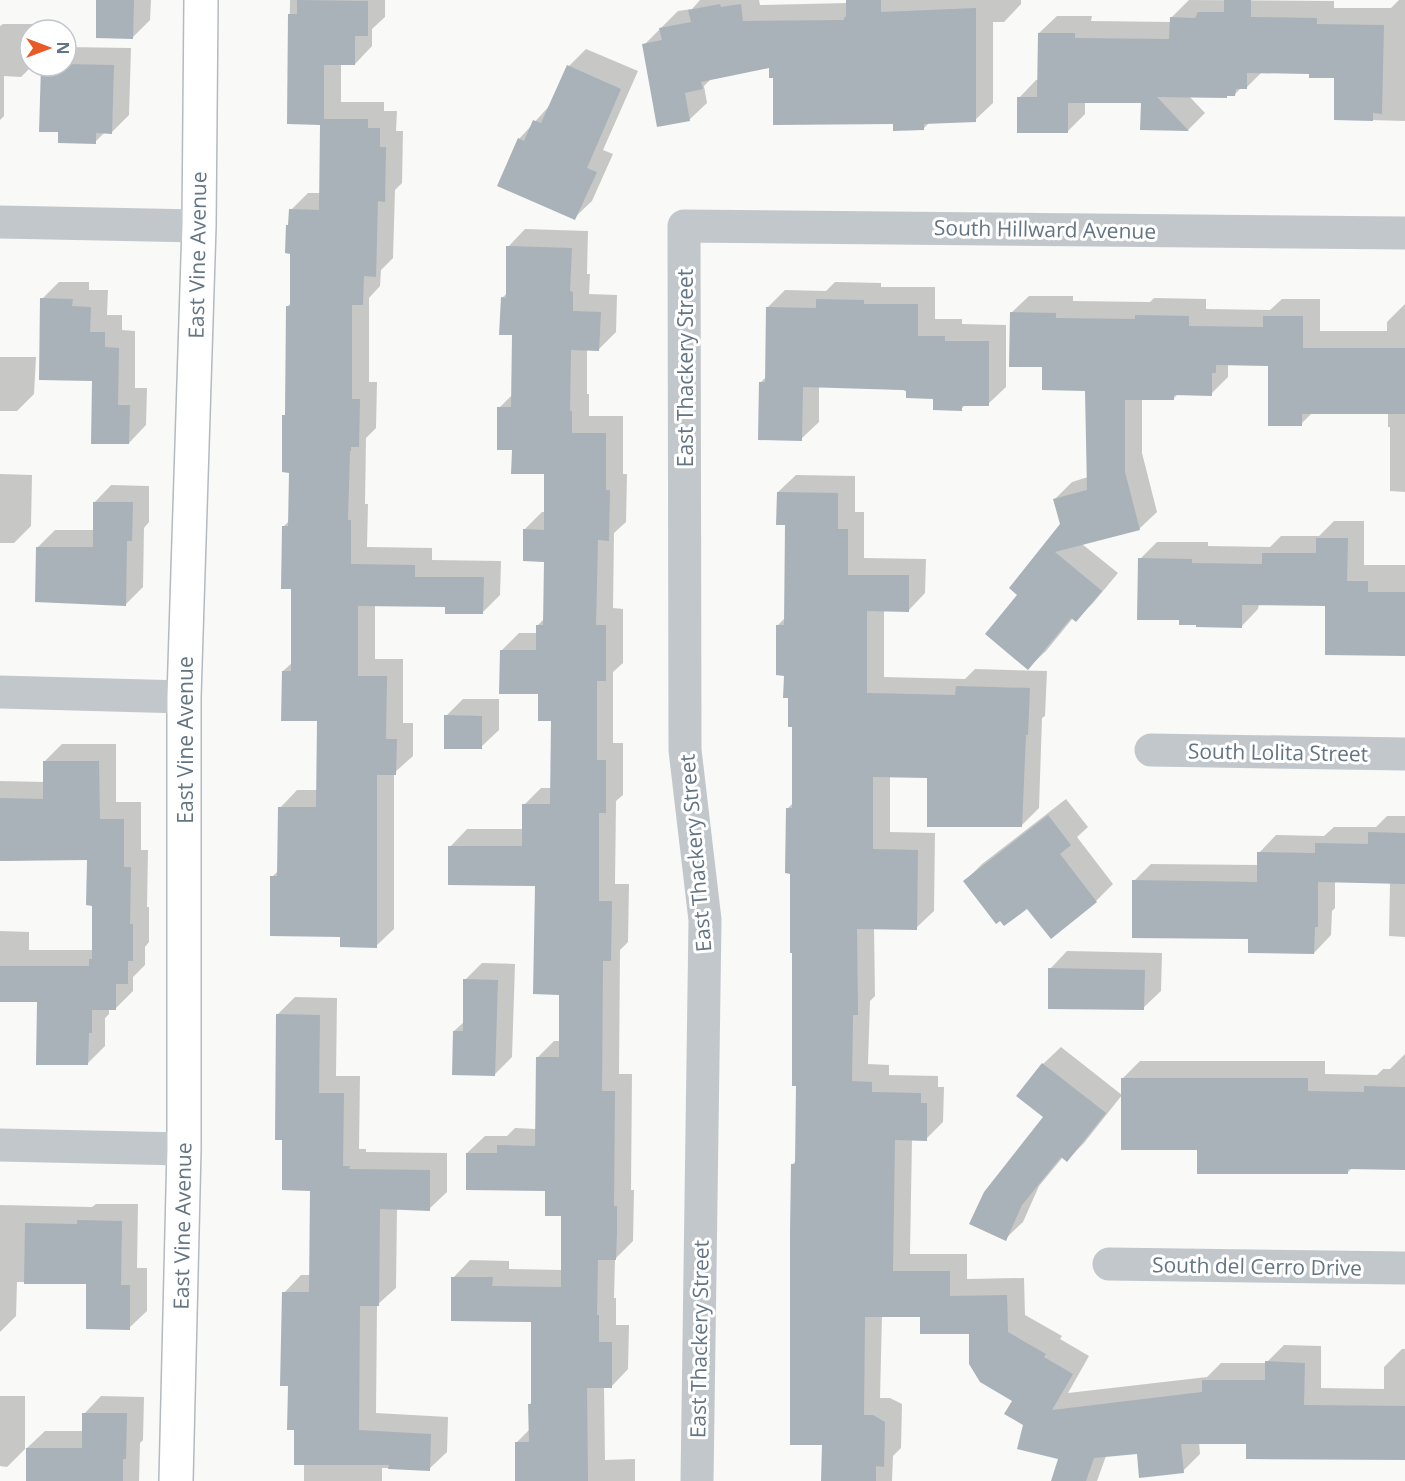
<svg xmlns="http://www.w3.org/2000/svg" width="1405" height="1481" font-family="'Open Sans',sans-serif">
<rect width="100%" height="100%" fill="#f9f9f7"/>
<path fill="#0003" d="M98,0H151L150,20L133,37Z
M290,0H385V17L372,29V46L355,64H341V102H384V111H397L396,131H403L402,183L395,190L393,258L381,270L380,286L369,298V382H377L376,428L366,438L365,504H368L367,547L432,548V560L501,561L500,595L483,612L446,605L375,604V659H403V723H413V756L394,773V929L376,946L341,935L272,877L279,870L280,808L297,790H318L319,720L283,671L293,662V587L284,526L290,520L291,471L284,416L287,413V307L292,302L291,210L308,193H321V123H288Z
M700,0H759L760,5L848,3V0H1021V4L1004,22H993V103L975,120L930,122L923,129L894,122L774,77L771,66L712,78L704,86L707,103L689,120L644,45L678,11L692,9Z
M1189,0L1334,1V8H1391L1399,0H1405V121L1335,119L1336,76L1310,73L1262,72L1246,88H1241L1235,94H1229L1227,96H1189L1205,113L1188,130L1142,129V102H1085V114L1067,132L1019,98L1036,80H1039V33L1057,16H1092L1091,21L1171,22V18Z
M3,24H38V30H30V66H32L21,77L4,76V116L0,120V26Z
M66,47L131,48L129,115L112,132H105L95,142L59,131L42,66H66Z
M586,49L638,71L603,150L613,154L592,201L574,218L499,185L519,139L552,103L569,66Z
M525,229L588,231L587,274H590L589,294L617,295L616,332L599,349H587V394H589V416H623V474H627L626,522L614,533L613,608L623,609V663L613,672V743H623V795L616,801L615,884H629L628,942L620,950L619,1074H632L631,1190H634L633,1241L615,1259L614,1298H616V1325H629L628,1369L611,1387H604L605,1460L635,1459V1481H516V1443L530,1429L529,1405L532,1402V1320L453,1278L470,1260L509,1261V1269L562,1270V1215L547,1190L467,1153L485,1136H507L515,1128L536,1129L537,1058L554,1041H561V993L536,884L450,847L467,829H523L524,805L541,788H552L553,719L540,693L502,650L519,633H537L538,625L545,618L546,560L524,530L542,512H545L546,473L513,449L499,408L513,394L514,334L502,298L507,293L508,247Z
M59,282H89V290H108L107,315H122V330L135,331V388H147L146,425L129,443L93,380L42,299Z
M835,282L881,283V287H935V319H962V324L1006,325V387L988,404H966L961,409L935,397L907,390L819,386V422L801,439L760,383L766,377L767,308L785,290L826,291Z
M1029,296H1073V301L1150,302L1154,298L1206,299V309L1270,310L1282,299H1320V331H1387V322L1405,304V492L1390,491V427H1388V412H1313L1301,424L1270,364L1228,363V377L1211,394H1178L1174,398H1142V453L1157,512L1139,529L1082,544L1118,573L1093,603L1076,620L1073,618L1046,651L1028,668L1019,595L1062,524L1055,499L1072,482L1088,477L1087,389L1043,366L1011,313Z
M0,357H36L34,394L17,411H0Z
M0,474L32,475L31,526L14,543H0Z
M796,475L855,476V512H864V558L926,559L925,593L908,611L884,610V677L965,679L975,669L1047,671L1045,716L1042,718L1039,808L1021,826L928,777L890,776V832L935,833L934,911L916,928L874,927L875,996L870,1001L868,1064L889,1065V1075L938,1076V1087H944L943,1122L926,1139H912L910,1254H967V1279L1024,1278L1025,1315L1062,1336L1060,1339L1089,1356L1068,1393L1207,1377L1221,1363H1266L1284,1345L1321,1346V1388L1384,1389V1367L1402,1349H1405V1460L1247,1442H1199L1200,1454L1183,1471L1138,1452L1106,1456L1097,1481H1052L1060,1458L1024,1425L1014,1401L971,1333L921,1315H882L880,1398H890L902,1404L901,1448L893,1456L892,1481H823L824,1444L793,1164L796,1161L797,1085L788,808L794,802V725L777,626L785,618L787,524L778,492Z
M111,485L149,486V522L144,528L143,587L126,604L37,548L55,530H94V503Z
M1334,521H1364V565H1405V654L1327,604H1259L1258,609L1241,627L1180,618L1140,559L1157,542H1208V546L1270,547L1281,536H1319Z
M463,699H499V730L481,747L446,716Z
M62,744H116V802H141V850H148L147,907H149V942L145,947V965L133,977V991L116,1008H109V1014L105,1018V1046L87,1064L38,1000H0V931L29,932V950H94V904L88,858L0,861V781L44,782V762Z
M1066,799L1088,827L1077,837L1113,884L1096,901L1051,937L1027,907L965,881L982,864Z
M1387,816H1405V937L1389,936L1390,882L1335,881V908L1332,911L1331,935L1314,953L1250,937L1134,881L1151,864L1259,865V853L1276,835L1324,836L1334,827H1376Z
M1067,951L1162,953L1161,991L1143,1008L1050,969Z
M482,963L515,964L512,1057L495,1074L454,1031L464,1022L465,980Z
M295,997L337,998L336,1076H360L359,1149H366V1152L447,1153V1192L429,1209L397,1208L396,1288L377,1305L376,1413L448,1417L447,1452L429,1469L382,1468V1481H304V1464L296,1429L289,1384L284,1293L301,1275H311L312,1190L284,1138L277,1015Z
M1061,1047L1122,1095L1084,1143L1067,1160L1063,1157L1039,1186L1023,1222L1005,1239L1045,1117L1018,1096L1043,1064Z
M1405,1054V1168H1352L1347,1173L1198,1148L1123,1078L1140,1061H1325V1074L1377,1075L1383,1069H1390Z
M96,1204H138L137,1268H147V1311L129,1328L88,1283L17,1282L16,1316L0,1332V1205L92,1207Z
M0,1396H25V1449L7,1467L0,1466Z
M101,1396L144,1397L143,1440L140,1443L139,1481H27V1448L45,1431H83L84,1414Z"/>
<path fill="#a9b2b9" d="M96,0H134L133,39L96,38Z
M297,0L368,1V36H355V65H324V119H368V128H380V147H386L385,202L378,201L376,277L364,276L363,305H352V399H360L359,447H351V451H350L348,520H351V564L415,565V577H484L483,614H445V607L358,606V676H387L386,739H397L396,775H377V948L340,947V937L270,936V876H277L278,807H316L317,721H281L282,671H291V589H281L282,526H288L289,473L282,472V415H285L286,306H290V254L285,253L286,225H288L289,209L319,210L320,125L287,124L288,14H297Z
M846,0H881V12L976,8V122L924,124V130L893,131V124L773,125V78H769V68L701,82L703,89L685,93L690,121L657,127L642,44L662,40L659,28L691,22L688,10L720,4L721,7L741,4L743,21L844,20V17H846Z
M1224,0H1251V17L1317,18V24L1384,25L1382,114L1373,113V121L1334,120V78H1309V74L1247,73V89H1236L1235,96H1227V98L1157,97L1189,131L1140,130L1141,103H1068V133H1017V97H1037L1038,33H1075V38L1169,39L1170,17L1195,18L1198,12H1224Z
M66,64L114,65L112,134L96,133V144L58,143V132H39L41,66H66Z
M567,65L621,89L587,168L597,172L575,220L497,186L518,138L524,141L533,120L541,123Z
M506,246L572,248L570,291L573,292V311L601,312L599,351L571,350L570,411H572V433H606V490H610L609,541L598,540L596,625H606V681H597V760H606V813H599V901H612L611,961H603L602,1091H615L614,1206H617V1231L616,1260H598L597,1315H599V1342H612V1388H587L588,1481H515V1442H529L528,1404H531V1322L451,1321V1277H493L492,1286L561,1287V1216H545V1191L466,1190V1153H497V1145L535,1146L536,1057H559V995L533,994L535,886L448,885V846H522V804H550L551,721H538V694H499L500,650H536V625H543L544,562L523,561V529L544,530V474H511L512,450H497V407H511L512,335H499L501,297L506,298Z
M40,298L73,299L72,306L91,307L90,332H105V347L119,348L118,405H130L129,444H91L92,381L39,380Z
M816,299L864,300V304H918V336H945V341H989V406H962V411L933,410V399L906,398V391L903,390L803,387L802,441L758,440L759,382H765L766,307L816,308Z
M1010,312L1056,313V318L1135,319V315L1189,316V326L1263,327V316H1303V348H1405V414H1302V426H1268V366L1216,365V373H1212V396L1174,395V400H1125V472L1140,530L1055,552L1102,591L1076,622L1071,618L1028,670L985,634L1017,595L1009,588L1060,524L1053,499L1087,490L1085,391L1042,390V367H1009Z
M777,492L838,493V529H848V575H909V612L867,611V693L955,695L956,686L1030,688L1028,735H1026L1022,827H927V778L873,777V849L918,850L917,930L857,929L858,1015H853L852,1081L872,1082V1092L921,1093V1103H927V1141L895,1140L893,1271H950V1296L1007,1295L1008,1332L1046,1354L1044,1357L1073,1374L1052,1410L1202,1392V1380H1265V1361L1305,1363L1304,1405L1405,1406V1460L1246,1459V1444H1181L1184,1473L1139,1478L1137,1454L1094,1458L1086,1481H1051L1058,1459L1017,1449L1023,1425L1004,1414L1012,1401L980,1382L969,1364V1334H920V1317H865L864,1415H873L885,1422L884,1467L876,1466V1481H821L822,1445H790V1233L791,1164H795L796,1086H792V953H790V874L785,873L786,808H792V727H788V698H783L784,676L776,675V625H784L785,525H776Z
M93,502H133L132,541H127L126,606L35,602L36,547H93Z
M1316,538H1348L1347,581H1368V592H1405V656L1325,655V606L1242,605V628L1196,627V625H1179V620H1137L1138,558L1192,559V563L1262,564V553H1316Z
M444,715L482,716V749H444Z
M43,761H99L100,819H124V867H131L130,924H133V961H128V984H116V1010H92V1033H89L88,1065H36L37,1002H0V966H89V959H92V906L86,905L87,860L0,861V798L43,799Z
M1048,815L1071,845L1060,854L1097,902L1051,939L1027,909L1004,926L1000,921L996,924L963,881Z
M1368,832L1405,833V884L1318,882V927H1315L1314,954L1248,953V939L1132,938V880L1257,882V852L1315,853V843L1368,844Z
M1048,968L1145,970L1144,1010L1048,1009Z
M463,979L498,980L495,1076L452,1075L453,1031H463Z
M276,1014L320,1015L319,1093H344L343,1166H350L349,1169L430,1170V1211L380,1209L379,1306H360L359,1430L431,1434L430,1471L388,1469L389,1465H294V1430H287L288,1386H280L282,1292H309L310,1191L282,1190V1140H275Z
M1042,1063L1106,1113L1067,1162L1061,1157L1022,1205L1006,1241L969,1224L984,1192L1043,1117L1016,1096Z
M1121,1078H1308V1091L1364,1092V1086L1405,1087V1170L1348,1169V1174H1197V1150H1121Z
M77,1220L122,1221L121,1285H130V1330L86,1329V1284H24L25,1223L77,1224Z
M82,1413H127L126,1459H123V1481H26V1448H82Z"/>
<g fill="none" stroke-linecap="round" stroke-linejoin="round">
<g stroke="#b4bac0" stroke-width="36">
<path id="secondary" d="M176,1481L184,1149V697L199,226L201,0"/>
</g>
<path stroke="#c2c7cb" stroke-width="33" d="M0,222L199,226
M0,692L184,697
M1151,750L1405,754
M0,1145L184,1149
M1109,1264L1405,1268
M697,1481L705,920L685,750L684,226L1405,233"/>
<use href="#secondary" stroke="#fff" stroke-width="33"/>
</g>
<g text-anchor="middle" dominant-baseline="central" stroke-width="6" stroke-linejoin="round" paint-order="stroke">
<g font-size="21" fill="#637483" stroke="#fff">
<text transform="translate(1045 229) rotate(1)">South Hillward Avenue</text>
<text transform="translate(197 255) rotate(-89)">East Vine Avenue</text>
<text transform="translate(685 368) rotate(-90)">East Thackery Street</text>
<text transform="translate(185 740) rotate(-90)">East Vine Avenue</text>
<text transform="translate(1278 752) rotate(1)">South Lolita Street</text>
<text transform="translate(695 853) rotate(-95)">East Thackery Street</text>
<text transform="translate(182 1226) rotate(-89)">East Vine Avenue</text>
<text transform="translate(1257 1266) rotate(1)">South del Cerro Drive</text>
<text transform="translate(699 1339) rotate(-89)">East Thackery Street</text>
</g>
</g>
<g transform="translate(48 48) rotate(90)"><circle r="28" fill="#ffffff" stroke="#c1c7cd" stroke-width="1.5"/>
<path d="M0-4.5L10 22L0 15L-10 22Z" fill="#ea5a26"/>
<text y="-9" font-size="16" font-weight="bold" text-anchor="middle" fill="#637483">N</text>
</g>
</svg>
